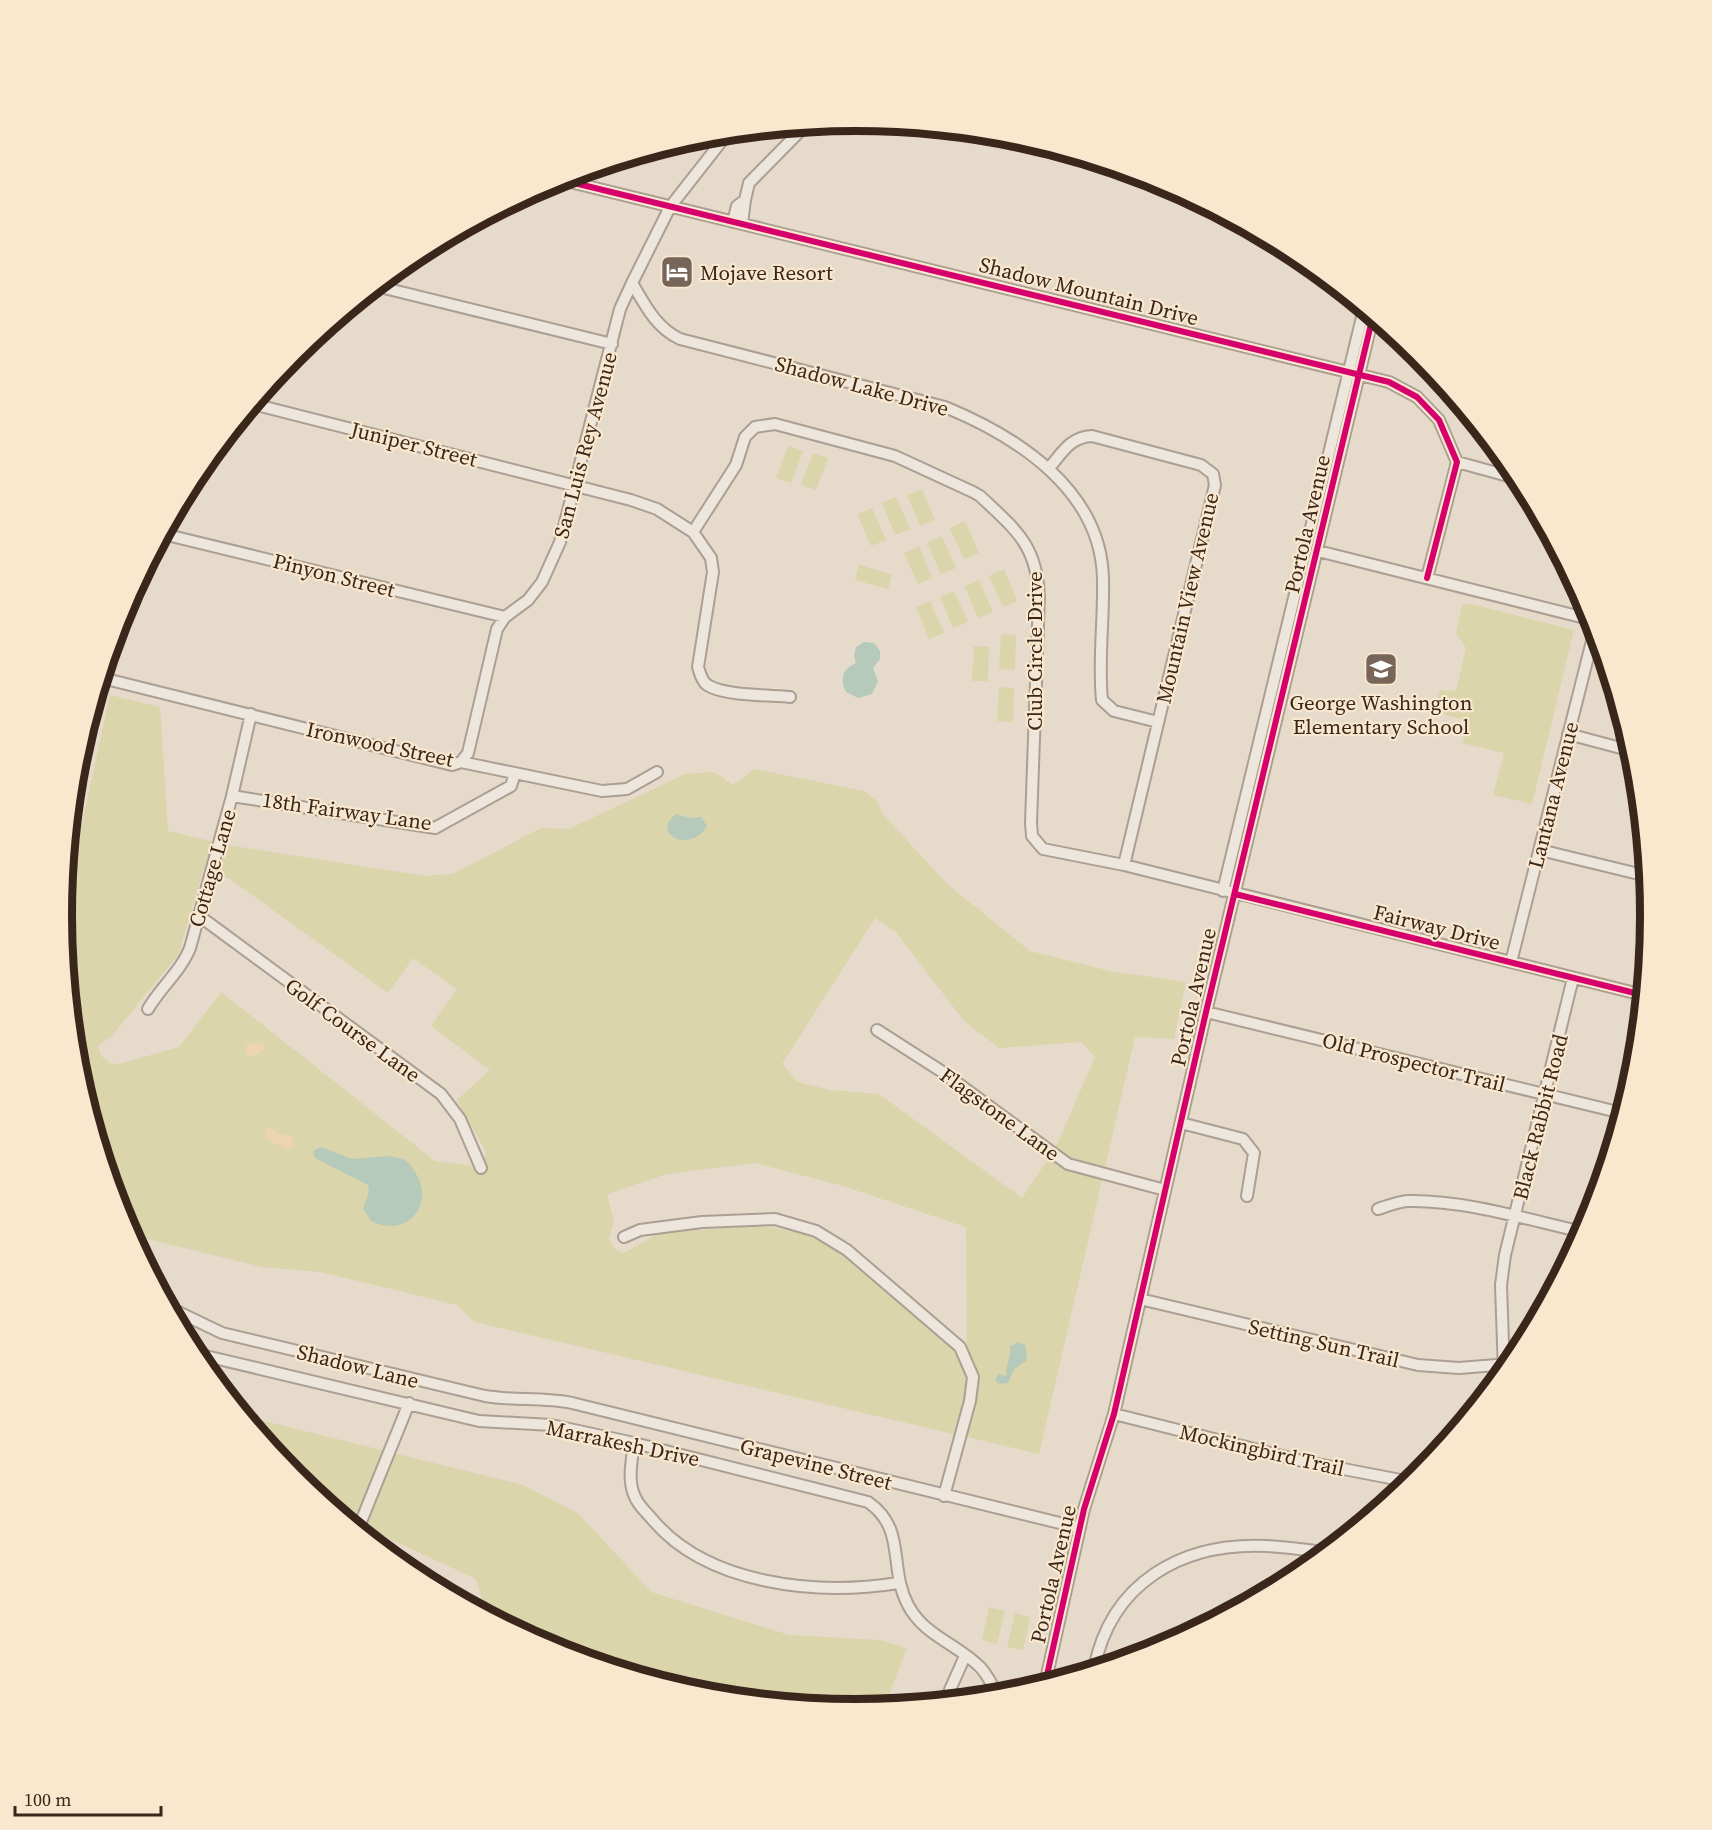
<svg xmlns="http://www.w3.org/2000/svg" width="1712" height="1830" font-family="'Source Serif 4',serif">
<rect width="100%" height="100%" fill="#e6daca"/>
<path fill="#dad5ab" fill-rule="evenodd" d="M788,446L803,451L791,483L776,478Z
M813,453L828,458L816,490L801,485Z
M922,489L935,520L920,526L907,495Z
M896,497L910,529L895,535L882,503Z
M872,508L886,540L871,546L857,514Z
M965,521L979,553L964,559L950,528Z
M942,536L956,568L941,574L927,543Z
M919,546L932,578L918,584L904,553Z
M859,565L892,574L888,589L855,580Z
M1004,569L1017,601L1003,607L989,576Z
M979,580L993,612L978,618L965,586Z
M954,591L968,622L953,628L940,597Z
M930,601L944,633L929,639L916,607Z
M1467,603L1574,630L1532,804L1493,795L1504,753L1462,743L1469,721L1445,715L1438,697L1440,690L1456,691L1466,648L1456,633L1462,606Z
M1001,634L1016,635L1015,670L999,669Z
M974,646L989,647L988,681H972Z
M999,687L1014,688L1013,722L997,721Z
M110,695L160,707L168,831L227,845L425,876L453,874L541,828L569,829L685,774L714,772L733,785L754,769L864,791L877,801L883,814L947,884L1030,951L1110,971L1186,982L1174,1039L1135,1037L1039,1454L475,1322L457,1305L321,1272L262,1267L131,1235L122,1219L77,1070L62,917ZM203,871L230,879L388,993L413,958L457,989L431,1026L490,1070L457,1100L486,1152L481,1167L435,1161L221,992L179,1047L123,1063L112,1064L101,1056L98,1046L111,1037L178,955ZM875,918L896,932L964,1021L999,1048L1081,1042L1095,1057L1056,1147L1022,1198L879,1094L830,1090L798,1082L782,1064ZM755,1163L843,1186L966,1227L967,1347L958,1348L845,1254L801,1232L758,1226L667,1232L655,1235L624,1253C616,1251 612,1247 609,1239L614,1222L607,1194L667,1174Z
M244,1416L523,1485L579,1514L651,1592L789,1635L880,1640L907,1648L884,1707L856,1709L701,1694L552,1649L487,1614L476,1579L343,1517L294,1477Z
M989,1607L1005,1611L997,1644L982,1640Z
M1015,1613L1030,1617L1023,1650L1007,1647Z"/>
<path fill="#ecd4ae" d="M261,1042L265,1048L260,1054L249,1056L244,1052L247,1044Z
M271,1128L280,1134L291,1136L295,1146L288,1150L267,1140L265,1130Z"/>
<path fill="#b6cabb" d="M864,642L874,643L880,651V659L873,668L878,681L872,694L858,698L846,692C839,679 843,669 856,663L854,656L856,647Z
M676,814L689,818L701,817L707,826C690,855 650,833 676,814Z
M321,1147L352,1159L389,1156L404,1159C443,1194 413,1241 371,1221L363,1209L369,1192L368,1185L315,1158L313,1151Z
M1018,1342L1025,1345L1027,1360L1014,1369L1008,1383L999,1384L995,1380L998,1374L1006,1376C1006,1364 1011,1357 1010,1346Z"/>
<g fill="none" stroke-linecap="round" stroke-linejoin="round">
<g stroke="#ab9f94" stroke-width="14">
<path id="minor" d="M983,133L1079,156
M558,179L1389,382L1417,397L1439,420L1457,462L1427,578
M745,200L749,183L806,125
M733,222L737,206L745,200L742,224
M632,283C645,305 656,328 680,339L945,407C1018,437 1102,491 1103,580C1104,620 1098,660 1102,700L1114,711L1158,722
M376,286L612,344
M253,404L631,500L657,509L693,532L711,558L713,572L698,667C700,673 701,679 706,684C721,696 771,695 790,697
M1457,462L1519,479
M1049,468C1062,453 1070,437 1092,436L1201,465L1213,474L1215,485L1124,865
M693,532L736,465L745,437L755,427L775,424L895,456L973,492L980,496C1016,530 1037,545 1039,597L1031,823L1032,836L1043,849L1124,865L1643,995
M163,534L505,617
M1318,551L1593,620
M102,678L452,765L461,762L602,791L627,789L657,772
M1568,734L1632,751
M461,762L468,753L497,629L505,617L528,600L542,582L560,542L620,309L632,283L670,207L728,133
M232,796L435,828L511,786L515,773
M1540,850L1647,876
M1223,891L1364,309
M198,915L441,1094L460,1119L481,1168
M1511,962L1595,629
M148,1009C160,988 181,971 190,948L232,796L251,714
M1206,1012L1622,1113
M877,1030L941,1071L1068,1164L1165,1190
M1181,1123L1243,1139L1254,1153L1247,1196
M1378,1209C1388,1206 1399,1201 1409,1201C1465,1200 1529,1220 1583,1232
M624,1237L640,1230L702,1222L775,1219L816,1231L847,1250L960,1347L973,1377L970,1401L944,1496
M1140,1299L1418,1365L1459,1368L1509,1364
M170,1308L222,1333L485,1396C514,1401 543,1397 572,1403L1080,1528
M193,1353L479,1421L551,1425L634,1443L868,1502C907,1529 888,1567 908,1605C924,1636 958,1644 981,1668C988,1676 993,1686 998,1696
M1504,1372L1501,1285L1505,1255L1573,978
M1114,1414L1302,1461L1411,1482
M634,1443C632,1460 627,1481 635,1497C638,1505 646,1512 652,1519C707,1585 817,1596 898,1583
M358,1529L409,1403
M1094,1669C1111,1583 1181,1542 1267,1546C1287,1547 1306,1550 1326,1552
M1045,1684L1084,1509L1114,1414L1206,1012L1373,316
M945,1701L965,1656"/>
</g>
<use href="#minor" stroke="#ede6dd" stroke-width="10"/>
<g stroke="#f9e7ce" stroke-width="10">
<path id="cycleway" d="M558,179L1389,382L1417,397L1439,420L1457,462L1427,578
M1235,894L1643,995
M1045,1684L1084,1509L1114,1414L1206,1012L1373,316"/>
</g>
<use href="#cycleway" stroke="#d6006c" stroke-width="6"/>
</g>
<defs>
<g id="hotel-square" transform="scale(1.725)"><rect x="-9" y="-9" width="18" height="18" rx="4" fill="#766558" stroke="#f9e7ce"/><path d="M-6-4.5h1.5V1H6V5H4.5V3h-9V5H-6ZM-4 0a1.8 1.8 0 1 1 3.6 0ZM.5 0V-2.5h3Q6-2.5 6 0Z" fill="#fff"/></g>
<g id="school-square" transform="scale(1.725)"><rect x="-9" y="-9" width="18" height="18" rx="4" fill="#766558" stroke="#f9e7ce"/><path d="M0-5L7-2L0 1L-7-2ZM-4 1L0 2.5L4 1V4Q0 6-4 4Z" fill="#fff"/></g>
</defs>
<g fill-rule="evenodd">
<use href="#hotel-square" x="677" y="272"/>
<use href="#school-square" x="1381" y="669"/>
</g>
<g text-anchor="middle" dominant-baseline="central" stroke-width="4.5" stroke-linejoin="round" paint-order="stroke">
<g font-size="21" fill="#3a261b" stroke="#f9e7ce" text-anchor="start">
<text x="700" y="272">Mojave Resort</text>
<text x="1381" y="702" text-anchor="middle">George Washington<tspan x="1381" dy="24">Elementary School</tspan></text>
</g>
<g font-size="21" fill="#3a261b" stroke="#f9e7ce">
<text transform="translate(1089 291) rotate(14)">Shadow Mountain Drive</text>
<text transform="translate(862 386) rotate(15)">Shadow Lake Drive</text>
<text transform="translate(414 444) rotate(14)">Juniper Street</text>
<text transform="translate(585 445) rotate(-75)">San Luis Rey Avenue</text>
<text transform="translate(1307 524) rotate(-77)">Portola Avenue</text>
<text transform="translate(334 575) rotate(14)">Pinyon Street</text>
<text transform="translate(1187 598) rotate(-77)">Mountain View Avenue</text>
<text transform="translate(1034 651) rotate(-90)">Club Circle Drive</text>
<text transform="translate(380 744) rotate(12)">Ironwood Street</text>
<text transform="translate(1553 795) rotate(-76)">Lantana Avenue</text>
<text transform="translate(347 811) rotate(8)">18th Fairway Lane</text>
<text transform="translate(212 868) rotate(-74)">Cottage Lane</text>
<text transform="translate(1437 927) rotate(14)">Fairway Drive</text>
<text transform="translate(1193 997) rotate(-77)">Portola Avenue</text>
<text transform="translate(353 1030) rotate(36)">Golf Course Lane</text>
<text transform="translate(1414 1062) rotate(14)">Old Prospector Trail</text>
<text transform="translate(1000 1114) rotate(36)">Flagstone Lane</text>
<text transform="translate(1540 1117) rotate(-76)">Black Rabbit Road</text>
<text transform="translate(1324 1343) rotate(13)">Setting Sun Trail</text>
<text transform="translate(358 1366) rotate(14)">Shadow Lane</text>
<text transform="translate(623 1443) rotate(12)">Marrakesh Drive</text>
<text transform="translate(1262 1450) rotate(13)">Mockingbird Trail</text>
<text transform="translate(816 1464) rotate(14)">Grapevine Street</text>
<text transform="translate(1053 1574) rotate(-77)">Portola Avenue</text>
</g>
</g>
<path d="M0 0H1712V1830H0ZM72 915a784 784 0 1 1 1568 0a784 784 0 1 1-1568 0Z" fill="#f9e7ce" fill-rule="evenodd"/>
<path fill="none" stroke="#3a261b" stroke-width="8" d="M72 915a784 784 0 1 1 1568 0a784 784 0 1 1-1568 0Z"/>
<path d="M15 1806v9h146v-9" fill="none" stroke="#3a261b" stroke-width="3"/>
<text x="24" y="1806" font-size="18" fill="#3a261b" stroke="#f9e7ce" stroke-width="4.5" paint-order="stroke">100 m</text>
</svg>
